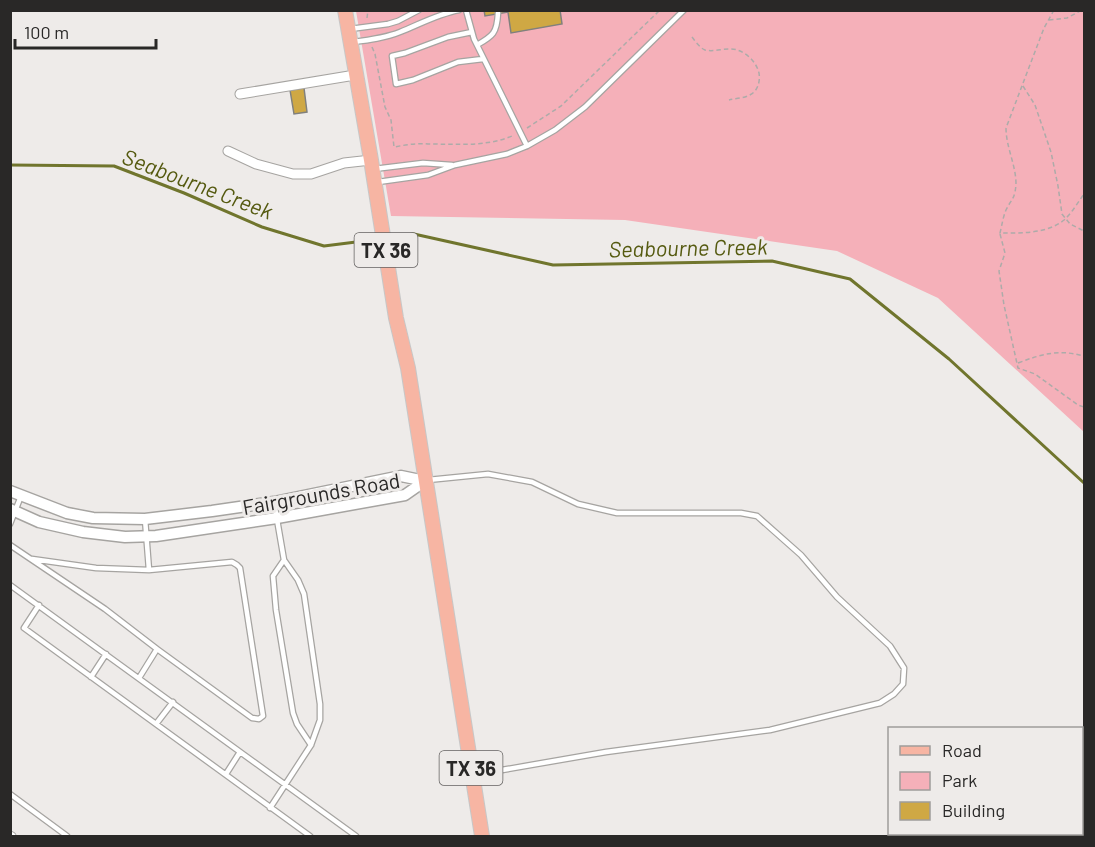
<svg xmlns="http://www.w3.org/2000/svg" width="1095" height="847" font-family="Barlow,sans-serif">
<rect width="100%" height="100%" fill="#eeebe9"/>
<path fill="#f5b0b9" d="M356,11H1084V432L938,298L837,251L625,220L391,216Z"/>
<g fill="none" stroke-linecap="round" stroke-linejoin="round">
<path stroke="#70752d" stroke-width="3" d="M10,165L114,166L184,193L262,227L324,246L372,240
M397,236L414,234L553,265L772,261L850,279L949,359L1084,483"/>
</g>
<path fill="#cfa844" stroke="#81807d" stroke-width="1.5" d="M484,10H560L562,24L511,33L508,12L485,16Z
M304,88L307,112L294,114L290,90Z"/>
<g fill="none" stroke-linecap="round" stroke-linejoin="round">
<g stroke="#a6a4a1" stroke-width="7">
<path id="service" d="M466,10L474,39L527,146
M350,29L388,24L398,21L419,10
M472,32L448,37L405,53L392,56L396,84L413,80L458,62L483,59
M353,42C369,40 385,38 400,32C420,24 438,14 459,10
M477,45C493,36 497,33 498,13
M374,169L423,163L452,165
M378,182L428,175L455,165L507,154L527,146L555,130L585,107L684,10
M428,480L488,474L532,482L578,504L617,513H741L757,516L801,555L837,597L890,646L904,668L903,684L894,694L880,703L770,730L606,752L473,775
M145,519L149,570
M10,524L21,496
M10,545L105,609L157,649L139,678
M32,559L96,568L149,570L232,562L237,565L240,568L263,716L259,719L252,718L157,649
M284,560L273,576L276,610L293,713L297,724L311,745
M10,585L356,836
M39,605L24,628L310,836
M91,677L106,654
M156,724L173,702
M226,774L240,752
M10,794L67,836
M270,808L311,745L320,720V704L304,594L298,580L284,560L274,502"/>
</g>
<g stroke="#a6a4a1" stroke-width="9">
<path id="pedestrian" d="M10,835L12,836"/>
</g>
<g stroke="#a6a4a1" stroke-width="11">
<path id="minor" d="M240,94L355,75
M228,151L256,164L293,174H311L344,163L371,160"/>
</g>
<g stroke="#a6a4a1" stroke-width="13">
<path id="tertiary" d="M10,491L67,513L93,518L145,519L212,511L274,502L401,476L425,481
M10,509L39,522L83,532L125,537L156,536L277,518L405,495L425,481"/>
</g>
<g stroke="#c7c7c7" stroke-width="16">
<path id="primary" d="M345,10L371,160L396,318L408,368L482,836"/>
</g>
<path stroke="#adaba9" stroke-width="1.5" stroke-dasharray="4.5 3" stroke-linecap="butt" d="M1054,10L1044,28L1006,128C1006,147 1016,165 1016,184C1015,199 1012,198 1006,210C1003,217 1002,225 1000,233C1021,233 1047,234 1064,220C1072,213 1078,202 1084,194
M367,18L368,10
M1049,20L1067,18L1082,10
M692,37C696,42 700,48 705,50C713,52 721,49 729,49C742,48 756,60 759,73C760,79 759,86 755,91C749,98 738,98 729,100
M372,47L375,54L385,107L391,120L394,147C405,145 416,143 428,144C456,144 486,147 512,136
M1023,86L1035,105L1051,152L1058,186L1062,214L1070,224L1084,231
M527,128L561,106L660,10
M1000,234L1005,253L999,271L1004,305L1018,368L1035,374L1078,405L1084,407
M1018,363C1042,354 1058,349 1084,356"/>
<use href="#service" stroke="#fff" stroke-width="4.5"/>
<use href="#pedestrian" stroke="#fff" stroke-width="7"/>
<use href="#minor" stroke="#fff" stroke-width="9"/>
<use href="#tertiary" stroke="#fff" stroke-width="10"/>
<use href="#primary" stroke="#f7b5a3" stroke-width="14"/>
</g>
<g text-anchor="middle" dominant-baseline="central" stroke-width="6" stroke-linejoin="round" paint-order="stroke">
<g fill="#eeebe9" stroke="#646261" stroke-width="1.5">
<rect x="354.5" y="233" width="63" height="34" rx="4.5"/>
<rect x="439.5" y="751" width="63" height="34" rx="4.5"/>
</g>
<g font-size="20" font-weight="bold" fill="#292827">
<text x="386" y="250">TX 36</text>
<text x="471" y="768">TX 36</text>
</g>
<g font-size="21" fill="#292827" stroke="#eeebe9">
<text transform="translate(321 493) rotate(-10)">Fairgrounds Road</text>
</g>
<g font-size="22" font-style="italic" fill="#555a10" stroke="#eeebe9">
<text transform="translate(198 183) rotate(21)">Seabourne Creek</text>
<text transform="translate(688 247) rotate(-1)">Seabourne Creek</text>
</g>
</g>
<rect width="1095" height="847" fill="none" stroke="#292827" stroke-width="24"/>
<rect x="888" y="727" width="195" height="108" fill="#eeebe9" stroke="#9f9d9b" stroke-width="1.5"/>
<rect x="900" y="746" width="30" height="9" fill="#f7b5a3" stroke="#9f9d9b" stroke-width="1.5"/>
<text x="942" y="757" font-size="18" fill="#292827">Road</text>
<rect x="900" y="772" width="30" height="18" fill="#f5b0b9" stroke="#9f9d9b" stroke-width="1.5"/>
<text x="942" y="787" font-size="18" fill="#292827">Park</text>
<rect x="900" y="802" width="30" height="18" fill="#cfa844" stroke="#9f9d9b" stroke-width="1.5"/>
<text x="942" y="817" font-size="18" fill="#292827">Building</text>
<path d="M15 39v9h141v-9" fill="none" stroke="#292827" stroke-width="3"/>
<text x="24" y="39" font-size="18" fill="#292827" stroke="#eeebe9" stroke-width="4.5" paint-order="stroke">100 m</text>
</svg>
